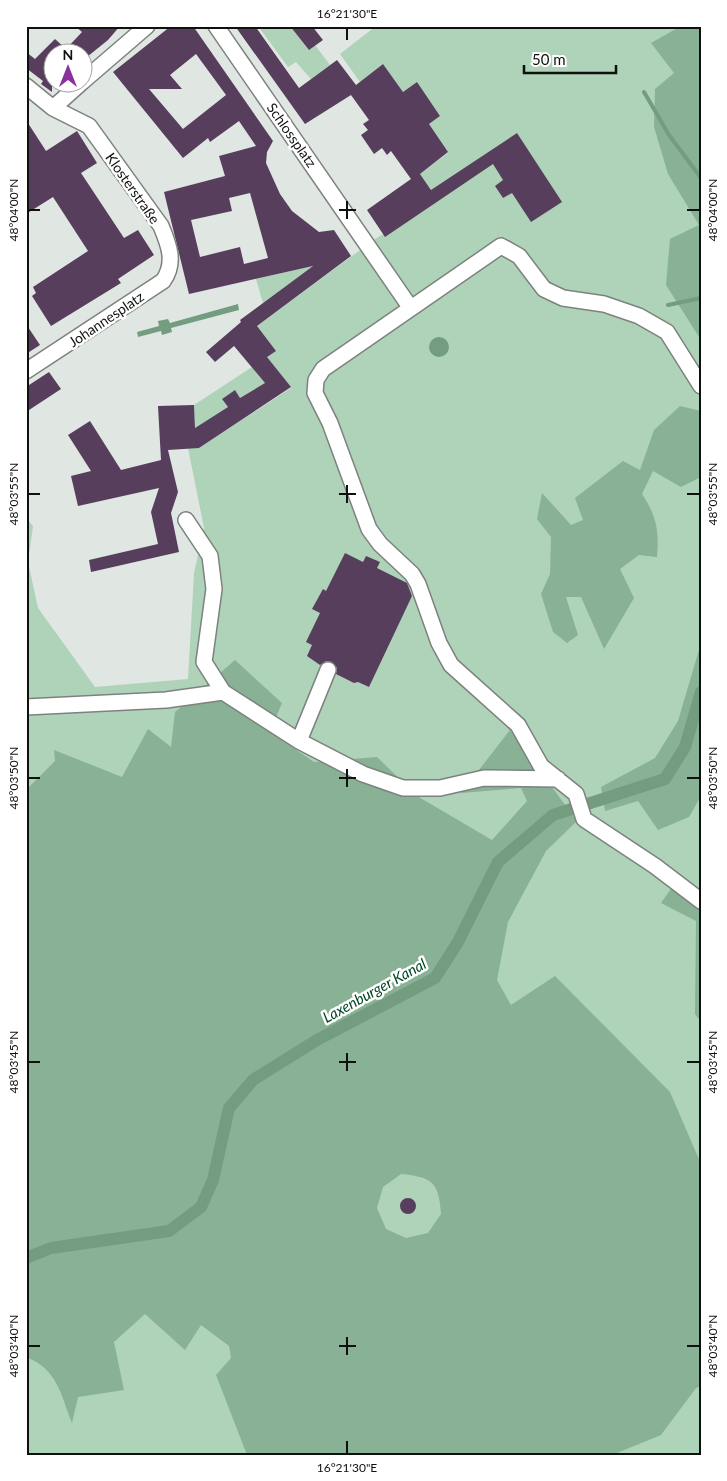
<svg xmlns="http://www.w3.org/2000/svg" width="727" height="1481" font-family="Lato,sans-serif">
<rect width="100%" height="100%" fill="#e0e6e1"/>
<path fill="#aed3b9" d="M258,26H290L309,50L315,45L330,65L311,79L296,62L288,67Z
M376,26H701V1455H26V518L33,526L28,562L38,608L95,687L188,679L194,573L204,528L188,448H199L291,388L267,357L275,351L249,332L375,239L438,200L420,174L448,153L429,124L440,116L417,83L403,92L383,64L360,82L340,54Z
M313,266L263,303L256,279Z
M252,367L265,383L240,398L235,390L222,399L228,407L195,428L194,405Z"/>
<path fill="#88b195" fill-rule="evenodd" d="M681,26H701V340L666,285L670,239L699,225L668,174L654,127L655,89L674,73L651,43Z
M680,406L701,411V477L681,487L653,471L642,494C657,517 659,530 657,557L639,555L620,569L634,598L604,649L581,597H566L578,635L567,643L553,632L541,594L550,574L551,537L537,519L542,493L571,525L583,520L575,498L623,461L640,470L654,430Z
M701,643V796L689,817L658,830L638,801L605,811L601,787L655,758L678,721Z
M235,660L282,703L270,732L314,762L377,757L417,796L492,840L527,801L521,788L461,793L510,730L577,821L546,851L508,922L497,980L511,1005L555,976L670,1092L701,1164V1386L696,1388L661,1435L612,1455H247L216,1375L231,1358L229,1346L201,1325L185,1350L145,1314L114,1342L124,1390L78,1397L72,1423C60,1393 58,1370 26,1357V790L55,761L54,750L122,777L148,729L171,747L175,712ZM401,1174C433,1177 439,1183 441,1214L428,1233L406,1238L386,1229L377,1208L383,1187Z
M673,886L701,910V1022L695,1014L696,921L661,903Z"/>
<path fill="#749c81" d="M238,304L239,310L171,328L172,332L162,335L161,331L138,337L137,332L159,326L158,321L168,319L170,323Z
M429 347a10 10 0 1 1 20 0a10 10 0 1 1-20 0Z"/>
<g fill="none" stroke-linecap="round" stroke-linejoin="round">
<path stroke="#749c81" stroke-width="4" d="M644,92L669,135L701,178
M668,305L701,298"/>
<path stroke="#749c81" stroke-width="12" d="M26,1258L51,1248L169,1231L201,1207L213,1180L229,1108L253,1080L317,1040L435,978L458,942L498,862L553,815L665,779L685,747L701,692"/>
</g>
<path fill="#573e5c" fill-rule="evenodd" d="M75,26H120L108,40L82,61V52H52V92L41,84L43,81L26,68V52L35,59L55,39L66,49L82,32Z
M171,26H193L273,141L267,152L266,163L280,194L292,211L319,232L334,230L351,256L257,326L276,351L267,357L291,387L199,448L168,450L178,492L171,513L179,552L91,572L89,560L158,544L151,512L159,488L78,506L71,476L91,471L68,435L90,421L121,470L161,460L158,406L194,405L195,428L228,407L222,399L235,390L240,398L265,383L234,346L215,362L206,352L241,322L240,320L313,266L189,294L164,192L225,176L219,156L256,146L239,121L210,142L208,138L183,158L113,72ZM196,54L226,95L183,129L149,89H182L170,75ZM250,193L268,258L244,264L240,247L200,257L191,220L232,211L229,198Z
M235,26H255L299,88L337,60L356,85L383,64L403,92L417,82L440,116L429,124L448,152L420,174L431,190L517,133L562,202L531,222L512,193L503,198L495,186L503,180L493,164L385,237L367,210L411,179L391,151L387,155L382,148L374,154L361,135L368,130L363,124L369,120L351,95L305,124Z
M290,26H312L323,40L309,50Z
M26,120L46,151L77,131L97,163L81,173L124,238L138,230L154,255L118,279L121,283L51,326L32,296L36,293L33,287L88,251L53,197L26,214Z
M26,324L40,345L26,354Z
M49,372L61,389L26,412V387Z
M345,553L363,562L366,556L380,562L377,568L407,583L412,596L369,687L358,682L354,683L336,674L337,668L332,662L326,661L320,665L307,656L312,645L306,642L320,613L312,609L323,589L326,591Z
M400 1206a8 8 0 1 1 16 0a8 8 0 1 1-16 0Z"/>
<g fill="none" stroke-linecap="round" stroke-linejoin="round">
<g stroke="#7d827e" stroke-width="18">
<path id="minor" d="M216,26L410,307
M82,82L147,26
M26,86L53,108L89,126L161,226C169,245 176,263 163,281L26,371
M53,108L82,82
M701,386L667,332L639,316L604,304L563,298L544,289L519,256L501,246L323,369L316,380L315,393L330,423L369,529L380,544L412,574L418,584L439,643L451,665L518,725L541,766L576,794L584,819L655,866L701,901
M186,520L210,556L214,589L204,662L223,692
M26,707L166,700L223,692L299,741L363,774L403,788H440L484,778L558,779
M299,741L328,670"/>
</g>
<use href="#minor" stroke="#fff" stroke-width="15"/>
</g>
<path fill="none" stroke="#0f110f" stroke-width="2" d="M347,28V40M347,201V219M28,210H40M339,210H356M687,210H700M347,485V503M28,494H40M339,494H356M687,494H700M347,769V787M28,778H40M339,778H356M687,778H700M347,1053V1071M28,1062H40M339,1062H356M687,1062H700M347,1337V1355M28,1346H40M339,1346H356M687,1346H700M347,1441V1454"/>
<g text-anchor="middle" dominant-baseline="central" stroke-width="5" stroke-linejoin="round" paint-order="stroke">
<g font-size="14" fill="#0f110f" stroke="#fff">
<text transform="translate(292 135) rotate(55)">Schlossplatz</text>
<text transform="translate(133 188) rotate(55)">Klosterstraße</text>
<text transform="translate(106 319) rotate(-34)">Johannesplatz</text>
</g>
<g font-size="15" font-style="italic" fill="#004825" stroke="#fff">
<text transform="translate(374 990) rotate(-29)">Laxenburger Kanal</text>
</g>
</g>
<rect width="727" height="1481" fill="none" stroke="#ffffff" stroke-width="55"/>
<g transform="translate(68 68)"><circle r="24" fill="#ffffff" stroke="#9fa09f"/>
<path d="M0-4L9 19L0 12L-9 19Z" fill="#8a319d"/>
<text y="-8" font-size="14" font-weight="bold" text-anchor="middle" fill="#0f110f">N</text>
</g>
<path d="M524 65v8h92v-8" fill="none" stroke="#0f110f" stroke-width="2.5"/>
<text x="532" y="65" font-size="15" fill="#0f110f" stroke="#ffffff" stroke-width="4" paint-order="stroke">50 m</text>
<rect x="28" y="28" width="672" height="1426" fill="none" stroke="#0f110f" stroke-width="2"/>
<g font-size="12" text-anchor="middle" fill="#0f110f">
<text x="347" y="18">16°21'30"E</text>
<text transform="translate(14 210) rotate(-90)" y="4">48°04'00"N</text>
<text transform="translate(713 210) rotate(-90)" y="4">48°04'00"N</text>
<text transform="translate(14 494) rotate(-90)" y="4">48°03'55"N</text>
<text transform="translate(713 494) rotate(-90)" y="4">48°03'55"N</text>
<text transform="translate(14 778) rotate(-90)" y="4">48°03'50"N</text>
<text transform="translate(713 778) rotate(-90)" y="4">48°03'50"N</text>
<text transform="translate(14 1062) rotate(-90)" y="4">48°03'45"N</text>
<text transform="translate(713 1062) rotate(-90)" y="4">48°03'45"N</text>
<text transform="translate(14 1346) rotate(-90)" y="4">48°03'40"N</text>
<text transform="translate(713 1346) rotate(-90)" y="4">48°03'40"N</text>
<text x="347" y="1472">16°21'30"E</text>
</g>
</svg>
